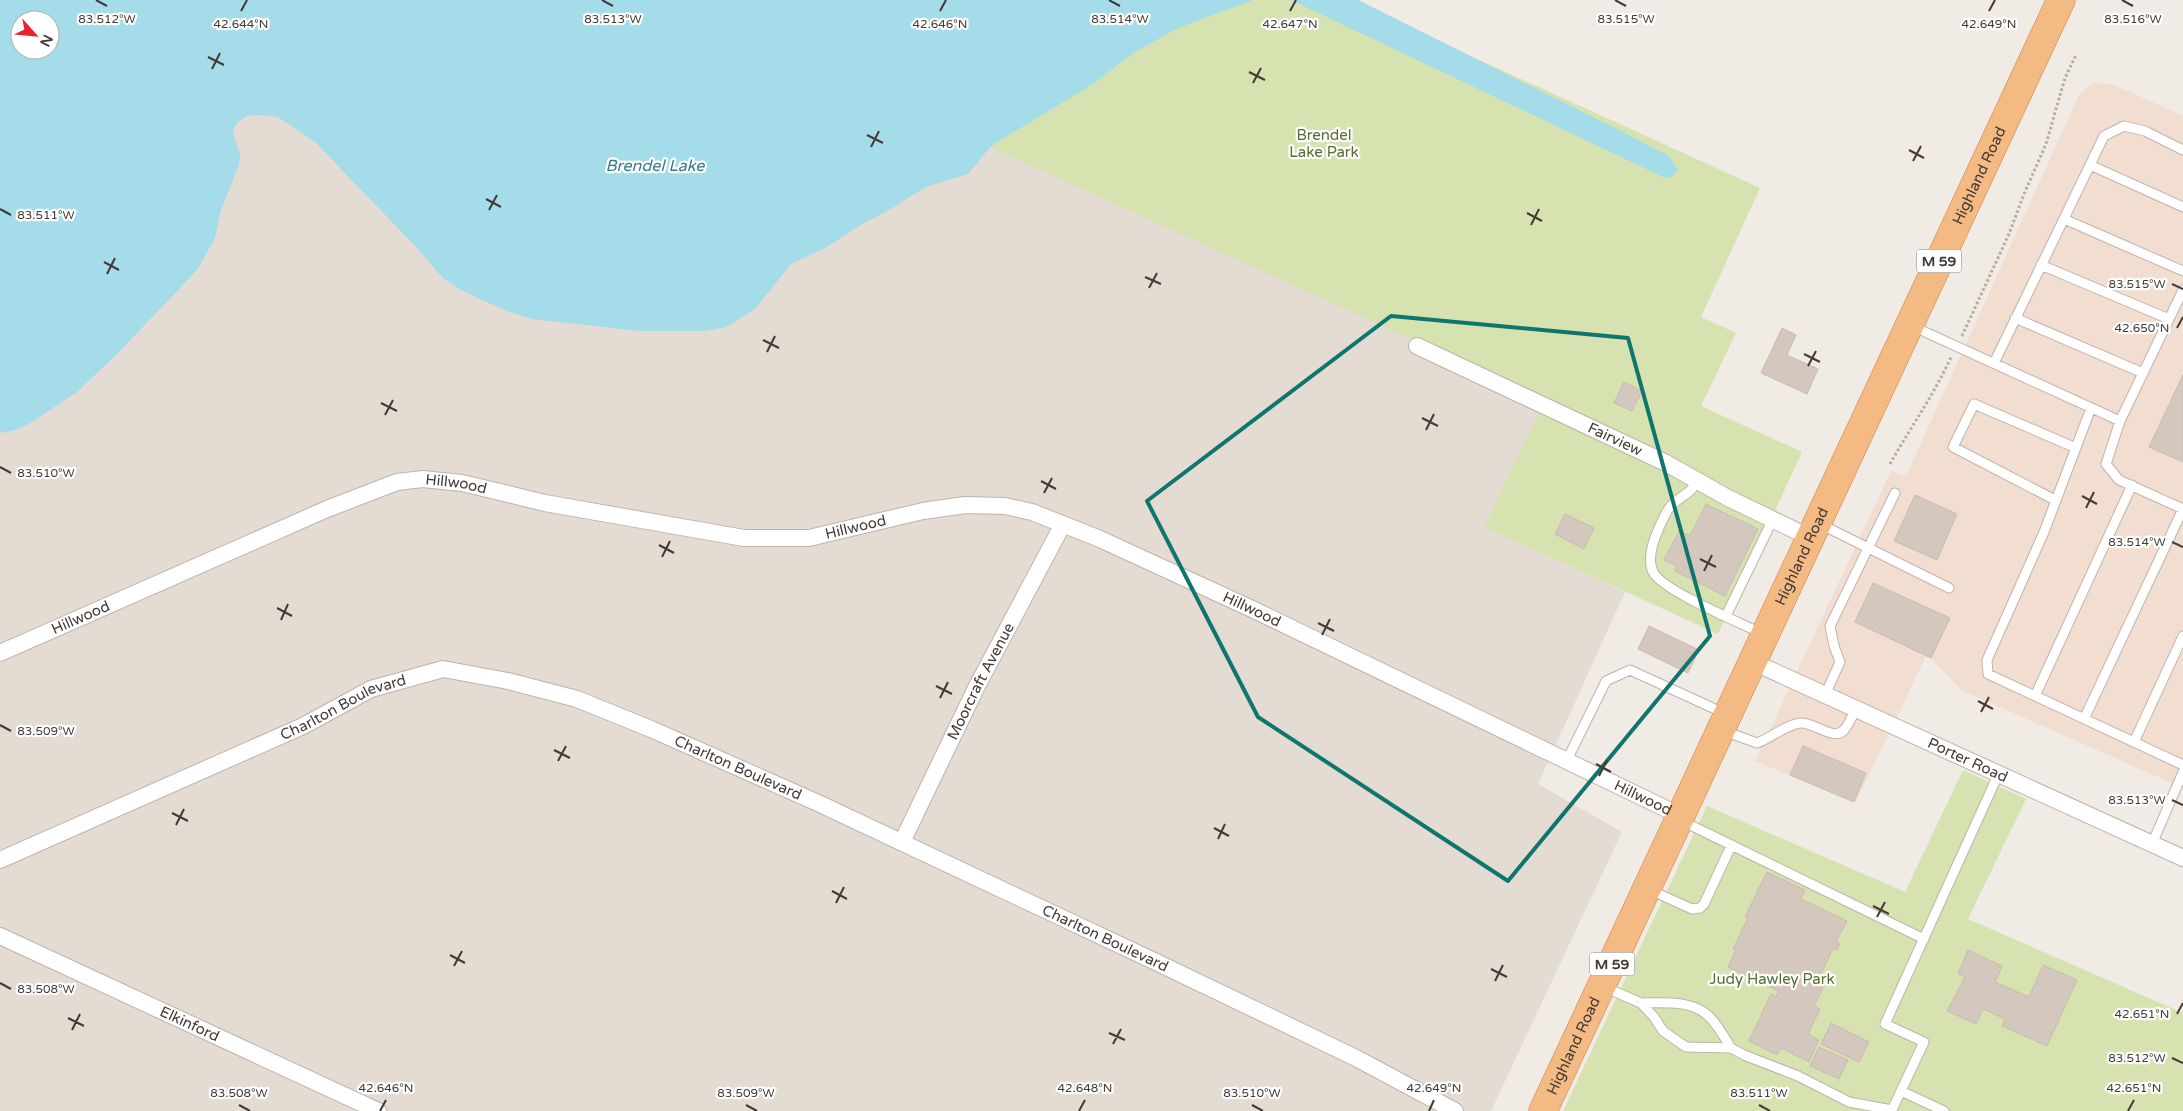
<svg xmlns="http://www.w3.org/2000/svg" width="2183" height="1111" font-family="'Varela Round',sans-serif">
<rect width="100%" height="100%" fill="#f1ebe5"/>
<path fill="#e4dbd3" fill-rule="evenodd" d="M0,0H974L1545,400L1485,527L1625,592L1538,784L1622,832L1491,1111H0ZM20,20H50V50H20Z"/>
<path fill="#f2ddd1" d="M2093,83L2112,84L2183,116V788L1961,690L1927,654L1856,802L1755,761L1891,471L1906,476L2079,95Z"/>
<path fill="#d6e2b0" d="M974,0H1348L1760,188L1701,317L1736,333L1701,406L1802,452L1718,634L1484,527L1545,400L920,115Z
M1963,770L2026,799L1968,919L2183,1013V1111H1563L1707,806L1905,892Z"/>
<path fill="#a4dcea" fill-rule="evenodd" d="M0,0H1253L1178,28L1135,52L1093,84L991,146L968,174L929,186L917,192L893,208L864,223L825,248L791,264L755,309L727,327L704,331H640L532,319L506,311L459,289L443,278L418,249L315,142L278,117L257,115L247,116L238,122L234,128L233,134L240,153L239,165L221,210L215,238L197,270L117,354L77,392L29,424L15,430L0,433ZM20,20H50V50H20Z
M1291,0H1358L1623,132L1669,156L1678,170L1670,178L1663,177Z"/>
<path fill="#d4c7be" stroke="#ccbaaf" d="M1782,328L1796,335L1787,355L1818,369L1807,394L1761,373Z
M2183,375V462L2149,447Z
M1624,382L1642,391L1632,411L1614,403Z
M1915,495L1957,514L1937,560L1894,541Z
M1706,504L1758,529L1725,596L1675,571L1677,566L1664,560L1679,531L1690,536Z
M1565,514L1594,528L1584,549L1555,534Z
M1873,583L1950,618L1931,658L1855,622Z
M1649,626L1699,650L1688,673L1638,649Z
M1803,746L1866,773L1854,802L1790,775Z
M1767,872L1805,890L1801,899L1847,921L1836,942L1840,944L1837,950L1833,948L1821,974L1828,978L1814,1006L1820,1009L1808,1034L1819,1040L1809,1062L1781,1048L1777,1055L1749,1041L1771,994L1776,997L1779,991L1728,967L1736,950L1733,949L1748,918L1745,917Z
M1968,950L2002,966L1995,982L2029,997L2043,965L2077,980L2047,1046L2002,1026L2005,1019L1983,1009L1976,1024L1947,1011L1965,977L1958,974Z
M1831,1023L1869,1042L1859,1062L1821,1044Z
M1819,1047L1848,1060L1839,1079L1810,1066Z"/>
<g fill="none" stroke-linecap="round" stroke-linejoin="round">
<g stroke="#beb3ab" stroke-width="11">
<path id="service" d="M2090,165L2183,207
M2064,219L2183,271
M2041,265L2169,319
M2183,290L2120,421L2106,464L2119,480L2183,509
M2015,318L2143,373
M1912,326L2120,421
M1994,363L2104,136L2124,126L2145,131L2183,150
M2091,408L2044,532L1987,660L1988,674L2183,765
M1697,481C1692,495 1673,498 1666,513C1658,529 1645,555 1653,572C1663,591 1741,623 1763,634
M2055,500L1953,447L1974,404L2076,448
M1820,524L1949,588
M1726,616L1773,519
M1825,695L1840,662L1834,646L1830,626L1895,493
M2035,696L2132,485
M2084,719L2183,509
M1724,731L1757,743C1771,738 1785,725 1800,723C1813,721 1834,742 1844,730C1849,724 1852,716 1856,709
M2134,742L2183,636
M1566,762L1606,681L1630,670L1726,714
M1682,821L1924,939
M2152,844L2183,772
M1650,890L1692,909L1700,908L1704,904L1731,846
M1604,987L1641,1003L1654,1017L1663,1031L1686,1047L1731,1048C1724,1037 1716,1021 1705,1013C1687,1000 1662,1003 1641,1003
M1731,1048L1744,1055L1798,1076L1849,1102L1892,1110L1924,1042L1885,1024L1998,775
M1901,1091L1944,1111"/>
</g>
<g stroke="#beb3ab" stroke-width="18">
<g id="minor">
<path id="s1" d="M1417,346L1666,463L1728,498L1811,538"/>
<path id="s2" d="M0,653L327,509L397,482L423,479L462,483L545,503L744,538H809L923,511L965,505L1005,506L1032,512L1100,539L1252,609L1681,816"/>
<path id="s3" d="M1753,662L2183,858"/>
<path id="s4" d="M902,842L976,688L1063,524"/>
<path id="s5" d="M0,860L303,726L371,689L443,669L508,681L577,699L651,729L818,803L1156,962L1356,1058L1455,1111"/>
<path id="s6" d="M0,936L378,1111"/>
</g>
</g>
<g stroke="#d17d3f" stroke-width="29">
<g id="trunk">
<path id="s7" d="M1543,1111L2061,0"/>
</g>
</g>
<path stroke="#bca99a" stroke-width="3" stroke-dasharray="2.5 2.5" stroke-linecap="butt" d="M1962,336L2009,234L2024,194L2046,144L2065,78L2076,55
M1890,464C1910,428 1934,395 1951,357"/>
<use href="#service" stroke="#fff" stroke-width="9"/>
<use href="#minor" stroke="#fff" stroke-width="16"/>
<use href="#trunk" stroke="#f4ba83" stroke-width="28"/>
</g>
<path fill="none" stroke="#0f766e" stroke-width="4" stroke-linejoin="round" d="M1391,316L1628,338L1710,636L1508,881L1258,717L1147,501Z"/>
<path fill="none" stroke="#433a35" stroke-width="2" d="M96,0L107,6M602,0L613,6M1109,0L1120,6M1615,0L1626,6M2122,0L2133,6M241,11L247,0M940,11L946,0M1290,11L1296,0M1989,11L1995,0M208,57L224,65M212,69L220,53M1249,72L1265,80M1253,83L1261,68M867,135L883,143M871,147L879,131M1909,150L1924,158M1913,161L1921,146M486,199L501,207M0,209L11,215M489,210L497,195M1527,213L1542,221M1531,225L1539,209M104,262L119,270M107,274L115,258M1145,277L1161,284M2172,284L2183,289M1149,288L1157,273M2177,328L2183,317M763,340L779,348M767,352L775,336M1804,354L1820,362M1808,366L1816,351M381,403L397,411M385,415L393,400M1422,418L1438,426M1426,430L1434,414M0,467L11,473M1041,481L1056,489M1044,493L1052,478M2082,496L2097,504M2086,508L2094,492M2172,542L2183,547M659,545L674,553M662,557L670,541M1700,559L1716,567M1704,571L1712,555M277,608L292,616M281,620L288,604M1318,623L1334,631M1322,635L1330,619M936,686L952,694M940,698L948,682M1978,701L1993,709M1981,712L1989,697M0,725L11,731M554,750L570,758M558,761L566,746M1596,764L1611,772M1599,776L1607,760M2172,800L2183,805M172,813L188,821M176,825L184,809M1214,828L1229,836M1218,839L1225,824M832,891L847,899M836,903L844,887M1873,906L1889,914M1877,917L1885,902M450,955L465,963M454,966L462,951M1491,969L1507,977M1495,981L1503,965M0,983L11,989M2177,1014L2183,1003M68,1018L84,1026M72,1030L80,1014M1109,1033L1125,1040M1113,1044L1121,1029M2172,1058L2183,1063M239,1105L250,1111M746,1105L757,1111M1252,1105L1263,1111M1759,1105L1770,1111M380,1111L386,1100M1079,1111L1085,1100M1429,1111L1434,1100M2128,1111L2134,1100"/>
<g text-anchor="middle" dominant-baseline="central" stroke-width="4.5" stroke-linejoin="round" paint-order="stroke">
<g fill="#fff" stroke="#7b7572" stroke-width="1">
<rect x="1916.5" y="249.5" width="45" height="23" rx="4"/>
<rect x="1589.5" y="952.5" width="45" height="23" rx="4"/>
</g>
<g font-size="14" font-weight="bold" fill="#433a35">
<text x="1939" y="261">M 59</text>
<text x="1612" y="964">M 59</text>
</g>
<g font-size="15" fill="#546f2d" stroke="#fff">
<text x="1324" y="135">Brendel<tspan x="1324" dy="17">Lake Park</tspan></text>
<text x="1772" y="979">Judy Hawley Park</text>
</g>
<g font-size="15" fill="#433a35" stroke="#fff">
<text stroke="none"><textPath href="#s7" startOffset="1032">Highland Road</textPath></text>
<text stroke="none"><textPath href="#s1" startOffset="219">Fairview</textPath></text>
<text stroke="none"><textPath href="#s2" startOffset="492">Hillwood</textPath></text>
<text stroke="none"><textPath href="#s2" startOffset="898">Hillwood</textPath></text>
<text stroke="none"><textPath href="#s7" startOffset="612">Highland Road</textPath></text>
<text stroke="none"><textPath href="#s2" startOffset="1318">Hillwood</textPath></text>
<text stroke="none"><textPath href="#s2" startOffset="88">Hillwood</textPath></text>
<text stroke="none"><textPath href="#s4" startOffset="179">Moorcraft Avenue</textPath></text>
<text stroke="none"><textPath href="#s5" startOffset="376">Charlton Boulevard</textPath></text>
<text stroke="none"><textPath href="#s3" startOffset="236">Porter Road</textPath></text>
<text stroke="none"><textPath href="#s5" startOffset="796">Charlton Boulevard</textPath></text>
<text stroke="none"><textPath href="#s2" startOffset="1752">Hillwood</textPath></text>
<text stroke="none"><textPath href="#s5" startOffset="1201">Charlton Boulevard</textPath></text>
<text stroke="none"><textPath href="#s6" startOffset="209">Elkinford</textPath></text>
<text stroke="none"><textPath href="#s7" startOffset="72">Highland Road</textPath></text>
</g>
<g font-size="16" font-style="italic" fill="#317a90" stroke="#fff">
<text x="655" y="166">Brendel Lake</text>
</g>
</g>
<g font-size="12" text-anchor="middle" fill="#433a35" stroke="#fff" stroke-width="4.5" stroke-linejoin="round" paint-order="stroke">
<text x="2133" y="23">83.516°W</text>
<text x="107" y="23">83.512°W</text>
<text x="613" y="23">83.513°W</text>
<text x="1120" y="23">83.514°W</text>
<text x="1626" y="23">83.515°W</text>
<text x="241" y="28">42.644°N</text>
<text x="940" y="28">42.646°N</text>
<text x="1290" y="28">42.647°N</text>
<text x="1989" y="28">42.649°N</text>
<text x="46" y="219">83.511°W</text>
<text x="2137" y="288">83.515°W</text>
<text x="2142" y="332">42.650°N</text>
<text x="46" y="477">83.510°W</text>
<text x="2137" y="546">83.514°W</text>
<text x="46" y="735">83.509°W</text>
<text x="2137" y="804">83.513°W</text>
<text x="46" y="993">83.508°W</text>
<text x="2142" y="1018">42.651°N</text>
<text x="2137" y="1062">83.512°W</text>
<text x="386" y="1092">42.646°N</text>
<text x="1085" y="1092">42.648°N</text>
<text x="1434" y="1092">42.649°N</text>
<text x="2134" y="1092">42.651°N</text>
<text x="746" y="1097">83.509°W</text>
<text x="239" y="1097">83.508°W</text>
<text x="1252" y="1097">83.510°W</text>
<text x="1759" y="1097">83.511°W</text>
</g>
<g transform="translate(35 35) rotate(117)"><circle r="24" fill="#ffffff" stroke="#b4b0ae"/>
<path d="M0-4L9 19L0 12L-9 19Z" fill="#e9232d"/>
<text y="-8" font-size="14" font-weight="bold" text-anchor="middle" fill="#433a35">N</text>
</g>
</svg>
